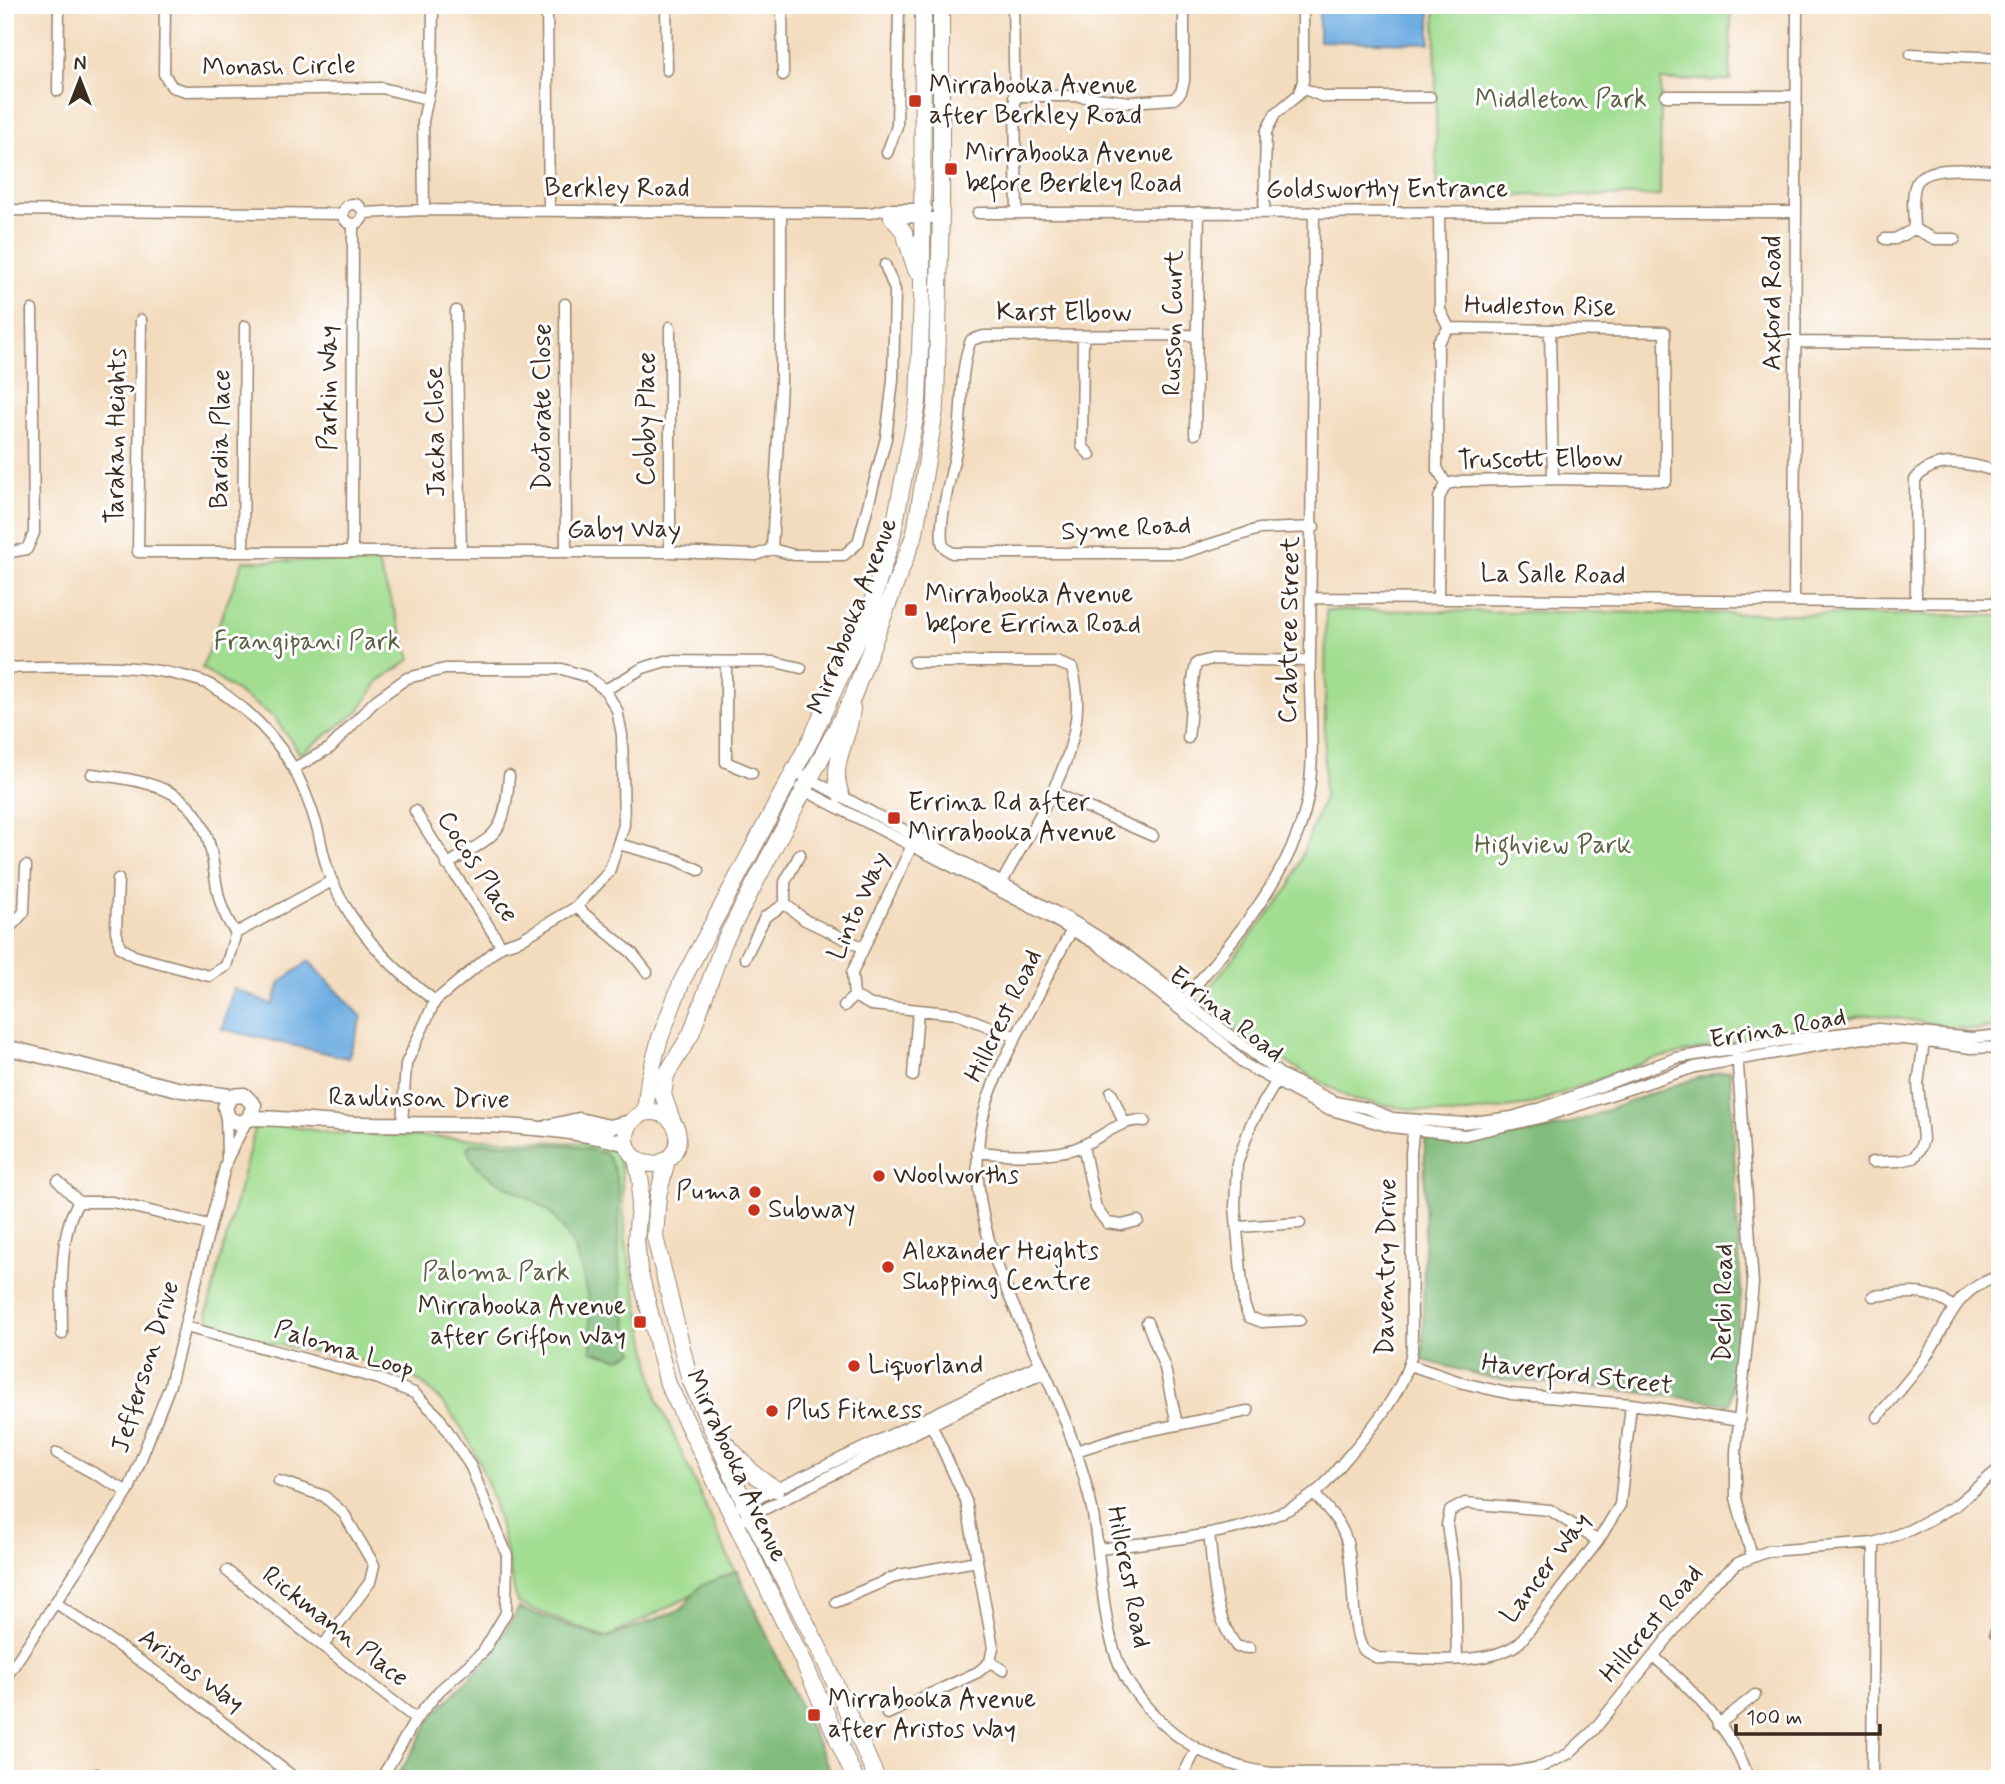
<svg xmlns="http://www.w3.org/2000/svg" width="2005" height="1784" font-family="Mynerve,sans-serif">
<rect width="100%" height="100%" fill="#fff"/>
<filter id="ink" filterUnits="userSpaceOnUse"><feTurbulence type="fractalNoise" baseFrequency=".0143" numOctaves="2"/><feDisplacementMap in="SourceGraphic" scale="14" xChannelSelector="R" yChannelSelector="G"/><feConvolveMatrix kernelMatrix="1 2 1 2 8 2 1 2 1" color-interpolation-filters="sRGB"/></filter>
<filter id="wash" filterUnits="userSpaceOnUse"><feTurbulence type="fractalNoise" baseFrequency=".00686" numOctaves="4" result="noise"/><feDisplacementMap in="SourceGraphic" scale="28" xChannelSelector="R" yChannelSelector="G"/><feGaussianBlur stdDeviation="1.57" result="paint"/><feColorMatrix in="noise" values="0 0 0 0 0 0 0 0 0 0 0 0 0 0 0 0 0 1.4 0 .05"/><feComposite in="paint" operator="in"/></filter>
<g filter="url(#wash)">
<rect width="100%" height="100%" fill="#f3dbbd"/>
<path fill="#a2dd91" stroke="#6e8458" stroke-width="2" d="M1435,5H1731L1730,80H1661L1660,196L1437,195Z
M243,561H377L411,659L379,681L358,712L300,754L274,717L202,668Z
M1326,610L2000,616V1027L1974,1030L1871,1014L1653,1059L1529,1105L1451,1115L1353,1100L1250,1041L1199,1001L1290,887L1324,797Z
M257,1121L330,1133L613,1144L621,1168L626,1244L658,1400L736,1574L606,1638L517,1603C500,1528 489,1444 429,1389C407,1369 369,1361 340,1356C308,1350 237,1340 211,1325L207,1312Z"/>
<path fill="#81bc7b" stroke="#5e734c" stroke-width="2" d="M1730,1070L1741,1293L1730,1404L1622,1390L1490,1378L1423,1360L1425,1139C1470,1139 1514,1139 1558,1127C1616,1110 1670,1082 1730,1070Z
M471,1143L571,1145L606,1154C627,1183 616,1231 619,1266C621,1296 626,1324 634,1352L619,1359L591,1351C591,1303 585,1250 551,1214C528,1190 476,1183 467,1148Z
M737,1571L834,1779H396L433,1716L490,1657L519,1608L605,1639L682,1609L700,1586Z"/>
<path fill="#6faee2" stroke="#556c80" stroke-width="2" d="M1319,5H1430V43L1319,41Z
M309,961L362,1017L348,1058L222,1029L233,988L273,1005L280,982Z"/>
</g>
<g filter="url(#ink)">
<g fill="none" stroke-linecap="round" stroke-linejoin="round">
<g stroke="#97826e" stroke-width="13">
<path id="street" d="M165,5L164,74L172,87L186,91L382,88L427,99
M547,5L549,211
M666,5L667,70
M782,5L783,75
M1013,5L1017,212
M1911,54L2000,58
M1302,88L1324,97H1430
M58,91L59,5
M1014,96H1078L1130,102L1174,99L1181,92L1184,81V5
M1666,96H1796
M887,153L897,126L899,5
M343 214a10 10 0 1 1 20 0a10 10 0 1 1-20 0Z
M5,210L343,214
M424,210L423,121L432,78L433,5
M364,213L424,210L870,213L887,209H927
M978,213L1796,212
M1264,213L1266,132L1275,114L1299,94L1303,81V5
M889,217L941,218
M1914,229C1914,215 1911,196 1916,184C1923,163 1980,171 2000,171
M1885,239H1895L1914,229L1935,239H1955
M565,304L566,552
M456,311L461,552
M141,320L138,552H670L756,555L772,549L781,383V213
M670,327V552
M1550,332L1553,479
M1195,335L984,336L971,340C959,371 963,408 958,441C953,470 939,513 942,542C943,548 948,550 952,553H1183L1259,529L1314,527
M1083,336L1082,446L1090,455
M1795,342L2000,344
M1195,434L1199,212
M1446,484L1437,468L1438,342L1449,328
M772,549L794,555H844L858,543L886,438L893,380L895,290L885,265
M243,552L245,326
M352,552L353,224
M5,553L27,549L34,533L32,310
M1438,596L1439,498L1446,484L1462,481L1553,479L1666,481L1665,332L1449,328L1440,310L1439,212
M1311,598L2000,603
M1794,601L1797,5
M1916,602L1915,480C1933,454 1973,463 2000,473
M914,662H1056L1072,668C1096,744 1032,823 999,888
M726,663V762L752,773
M5,668C70,667 138,660 201,681C216,686 232,700 245,710C285,745 303,779 318,830C322,847 325,866 332,881C354,930 393,970 435,1001
M605,690L643,668L666,661L775,662L801,668
M1188,738C1191,721 1191,674 1197,663L1212,659L1309,661
M296,767L330,748L376,700L407,678L445,669H562L588,677L605,690L617,710L622,735L624,825L609,872L576,907L520,940L501,946L435,1001L406,1064L402,1124
M795,771L1076,923L1120,950L1280,1074L1335,1102L1367,1108L1392,1118L1464,1123L1512,1117L1542,1108L1676,1058L1787,1040L1879,1029L1972,1038L2000,1035
M92,774C155,782 204,789 213,863C217,890 219,910 236,933
M800,788L1042,913L1098,945L1224,1044L1244,1064L1325,1108L1391,1127L1465,1135L1543,1117L1695,1067L1862,1038L1905,1039L1971,1048L2000,1047
M1050,791L1153,836
M415,811C442,857 473,900 501,946
M915,839L852,973L854,996L871,1005L957,1014L1016,1037
M618,844L675,859L699,870
M447,865C497,832 504,839 509,776
M118,879L116,931L120,947L134,956L209,976L226,966L236,933L332,881
M785,904L805,920L864,948
M576,907L632,953L647,972
M1076,923C1060,950 1046,979 1032,1007C1008,1052 981,1097 978,1149C972,1235 1018,1313 1052,1389C1068,1425 1082,1465 1091,1504C1103,1559 1099,1642 1132,1688C1166,1737 1213,1765 1271,1773L1513,1772L1541,1767L1568,1754L1593,1731L1709,1587L1738,1563L1769,1551L1874,1543L1910,1530L1955,1506L2000,1468
M5,924L12,925L24,912L26,866
M745,958L765,917L785,904V882L800,854
M844,1006L854,996
M1179,1006C1224,950 1275,896 1300,827C1320,772 1308,715 1310,658C1312,510 1314,361 1314,212
M1737,1051L1753,1284L1736,1451V1498L1752,1557
M913,1076L918,1010
M1279,1077L1251,1124L1237,1164L1235,1207L1244,1305L1249,1317L1262,1322L1300,1320
M1111,1092L1124,1123
M226,1115L227,1157
M1083,1146L1096,1208L1107,1223L1122,1225L1138,1221
M977,1152C1007,1155 1041,1157 1070,1150C1096,1144 1118,1117 1145,1121
M1872,1162L1899,1161L1913,1158L1920,1149L1923,1139L1918,1084L1925,1035
M58,1181L79,1202H112L209,1225
M1238,1227L1300,1223
M1873,1296C1907,1293 1924,1287 1954,1307
M1147,1322L1165,1368L1177,1425
M186,1327L379,1379L414,1393L438,1416L471,1467L507,1555L506,1613L483,1652L439,1691L416,1719L381,1779
M62,1334C62,1300 58,1229 79,1202
M1410,1365L1463,1383L1511,1394L1631,1404L1740,1421
M1877,1417C1893,1398 1911,1379 1925,1358C1950,1322 1952,1290 2000,1276
M1076,1451L1126,1435L1248,1411
M57,1453L128,1492
M279,1481L324,1496L344,1514L374,1565L370,1582L323,1646
M1315,1495C1327,1508 1340,1521 1346,1539C1355,1565 1350,1635 1364,1650C1367,1653 1374,1656 1378,1658C1418,1658 1489,1668 1520,1642L1598,1541L1620,1505L1631,1404
M741,1506L1040,1364
M745,1519L972,1404L1045,1373
M1209,1533C1214,1572 1212,1615 1237,1647L1250,1648
M1100,1549C1171,1538 1273,1536 1326,1483C1355,1446 1405,1398 1412,1350L1411,1153L1414,1124
M227,1571L416,1719
M836,1602L899,1575L977,1561
M56,1603L172,1683L296,1779
M1995,1633L2000,1631
M1653,1656C1688,1685 1737,1734 1748,1779
M1457,1658L1455,1578L1447,1525L1450,1511L1465,1503L1550,1510L1598,1541
M990,1662L1003,1670
M5,1679L128,1492L170,1385L227,1159L246,1122
M887,1714L978,1672L990,1662L993,1647L966,1501L928,1417
M1718,1725L1755,1695
M94,1779L97,1774
M1181,1779L1196,1750
M1872,1779L1874,1543
M1993,1779L2000,1774"/>
</g>
<g stroke="#97826e" stroke-width="17">
<path id="secondary" d="M5,1047L182,1090L231,1096L244,1095L254,1105L248,1120L238,1123L228,1118L225,1107L231,1096
M251,1118C286,1118 321,1123 357,1124C448,1125 539,1120 627,1144
M548,1127L579,1120L609,1127L631,1122"/>
</g>
<g stroke="#97826e" stroke-width="18">
<path id="primary" d="M892,217L904,232L916,270
M841,795C828,763 850,740 852,708
M626 1138a26 26 0 1 1 52 0a26 26 0 1 1-52 0Z
M645,1112L649,1079L660,1038L682,981L811,739L866,621L892,538L918,403L922,297L923,5
M672,1120L663,1095L666,1075L691,1034L724,942L852,699L915,533L936,404L941,210V5
M636,1158L641,1183L636,1240L639,1270L668,1384L804,1663L855,1779
M667,1160L658,1196L655,1237L689,1377L745,1504L822,1654L877,1779
M725,1443L756,1476L776,1489"/>
</g>
<use href="#street" stroke="#fff" stroke-width="10"/>
<use href="#secondary" stroke="#fff" stroke-width="14"/>
<use href="#primary" stroke="#fff" stroke-width="16"/>
</g>
</g>
<g fill="#c8321e" stroke="#fff" stroke-width="2.5">
<rect x="908" y="94" width="14" height="14" rx="3.5"/>
<rect x="944" y="162" width="14" height="14" rx="3.5"/>
<rect x="904" y="603" width="14" height="14" rx="3.5"/>
<rect x="887" y="811" width="14" height="14" rx="3.5"/>
<circle cx="879" cy="1176" r="7"/>
<circle cx="755" cy="1192" r="7"/>
<circle cx="754" cy="1210" r="7"/>
<circle cx="888" cy="1267" r="7"/>
<rect x="633" y="1315" width="14" height="14" rx="3.5"/>
<circle cx="854" cy="1366" r="7"/>
<circle cx="772" cy="1411" r="7"/>
<rect x="807" y="1708" width="14" height="14" rx="3.5"/>
</g>
<g text-anchor="middle" dominant-baseline="central" stroke-width="6" stroke-linejoin="round" paint-order="stroke">
<g font-size="26" fill="#3b2a1e" stroke="#fff">
<text transform="translate(279 67) rotate(-1)">Monash Circle</text>
<text x="617" y="189">Berkley Road</text>
<text x="1387" y="190">Goldsworthy Entrance</text>
<text transform="translate(1773 303) rotate(-90)">Axford Road</text>
<text transform="translate(1540 307) rotate(1)">Hudleston Rise</text>
<text x="1064" y="313">Karst Elbow</text>
<text transform="translate(1174 323) rotate(-89)">Russon Court</text>
<text transform="translate(329 388) rotate(-90)">Parkin Way</text>
<text transform="translate(543 407) rotate(-90)">Doctorate Close</text>
<text transform="translate(647 419) rotate(-90)">Cobby Place</text>
<text transform="translate(436 432) rotate(-91)">Jacka Close</text>
<text transform="translate(117 436) rotate(-89)">Tarakan Heights</text>
<text transform="translate(221 439) rotate(-89)">Bardia Place</text>
<text transform="translate(1540 460) rotate(-1)">Truscott Elbow</text>
<text transform="translate(1126 529) rotate(-3)">Syme Road</text>
<text x="624" y="530">Gaby Way</text>
<text transform="translate(1553 575) rotate(1)">La Salle Road</text>
<text transform="translate(853 616) rotate(-69)">Mirrabooka Avenue</text>
<text transform="translate(1290 630) rotate(-89)">Crabtree Street</text>
<text transform="translate(477 867) rotate(57)">Cocos Place</text>
<text transform="translate(859 906) rotate(-66)">Linto Way</text>
<text transform="translate(1226 1015) rotate(38)">Errina Road</text>
<text transform="translate(1004 1016) rotate(-64)">Hillcrest Road</text>
<text transform="translate(1778 1029) rotate(-10)">Errina Road</text>
<text transform="translate(419 1099) rotate(1)">Rawlinson Drive</text>
<text transform="translate(1387 1267) rotate(-89)">Daventry Drive</text>
<text transform="translate(1724 1303) rotate(-89)">Derbi Road</text>
<text transform="translate(344 1350) rotate(17)">Paloma Loop</text>
<text transform="translate(146 1367) rotate(-73)">Jefferson Drive</text>
<text transform="translate(1577 1375) rotate(7)">Haverford Street</text>
<text transform="translate(736 1466) rotate(65)">Mirrabooka Avenue</text>
<text transform="translate(1546 1568) rotate(-53)">Lancer Way</text>
<text transform="translate(1128 1577) rotate(79)">Hillcrest Road</text>
<text transform="translate(1652 1624) rotate(-50)">Hillcrest Road</text>
<text transform="translate(335 1627) rotate(38)">Rickmann Place</text>
<text transform="translate(191 1671) rotate(36)">Aristos Way</text>
</g>
<g font-size="26" fill="#3b2a1e" stroke="#fff" text-anchor="start">
<text x="929" y="86">Mirrabooka Avenue<tspan x="929" dy="30">after Berkley Road</tspan></text>
<text x="965" y="154">Mirrabooka Avenue<tspan x="965" dy="30">before Berkley Road</tspan></text>
<text x="925" y="595">Mirrabooka Avenue<tspan x="925" dy="30">before Errina Road</tspan></text>
<text x="908" y="803">Errina Rd after<tspan x="908" dy="30">Mirrabooka Avenue</tspan></text>
<text x="893" y="1176">Woolworths</text>
<text x="741" y="1192" text-anchor="end">Puma</text>
<text x="768" y="1210">Subway</text>
<text x="902" y="1252">Alexander Heights<tspan x="902" dy="30">Shopping Centre</tspan></text>
<text x="626" y="1307" text-anchor="end">Mirrabooka Avenue<tspan x="626" dy="30">after Griffon Way</tspan></text>
<text x="868" y="1366">Liquorland</text>
<text x="786" y="1411">Plus Fitness</text>
<text x="828" y="1700">Mirrabooka Avenue<tspan x="828" dy="30">after Aristos Way</tspan></text>
</g>
<g font-size="26" fill="#5a6040" stroke="#fff">
<text x="1561" y="100">Middleton Park</text>
<text x="307" y="642">Frangipani Park</text>
<text x="1553" y="846">Highview Park</text>
<text x="496" y="1273">Paloma Park</text>
</g>
</g>
<rect width="2005" height="1784" fill="none" stroke="#fff" stroke-width="28"/>
<g transform="translate(80 80)" stroke="#ffffff" stroke-width="5" paint-order="stroke">
<path d="M0-5L12 26L0 18L-12 26Z" fill="#3b2a1e"/>
<text y="-10" font-size="19" font-weight="bold" text-anchor="middle" fill="#3b2a1e">N</text>
</g>
<path d="M1736 1724v10h144v-10" fill="none" stroke="#3b2a1e" stroke-width="3.5"/>
<text x="1746" y="1724" font-size="21" fill="#3b2a1e" stroke="#ffffff" stroke-width="5" paint-order="stroke">100 m</text>
</svg>
